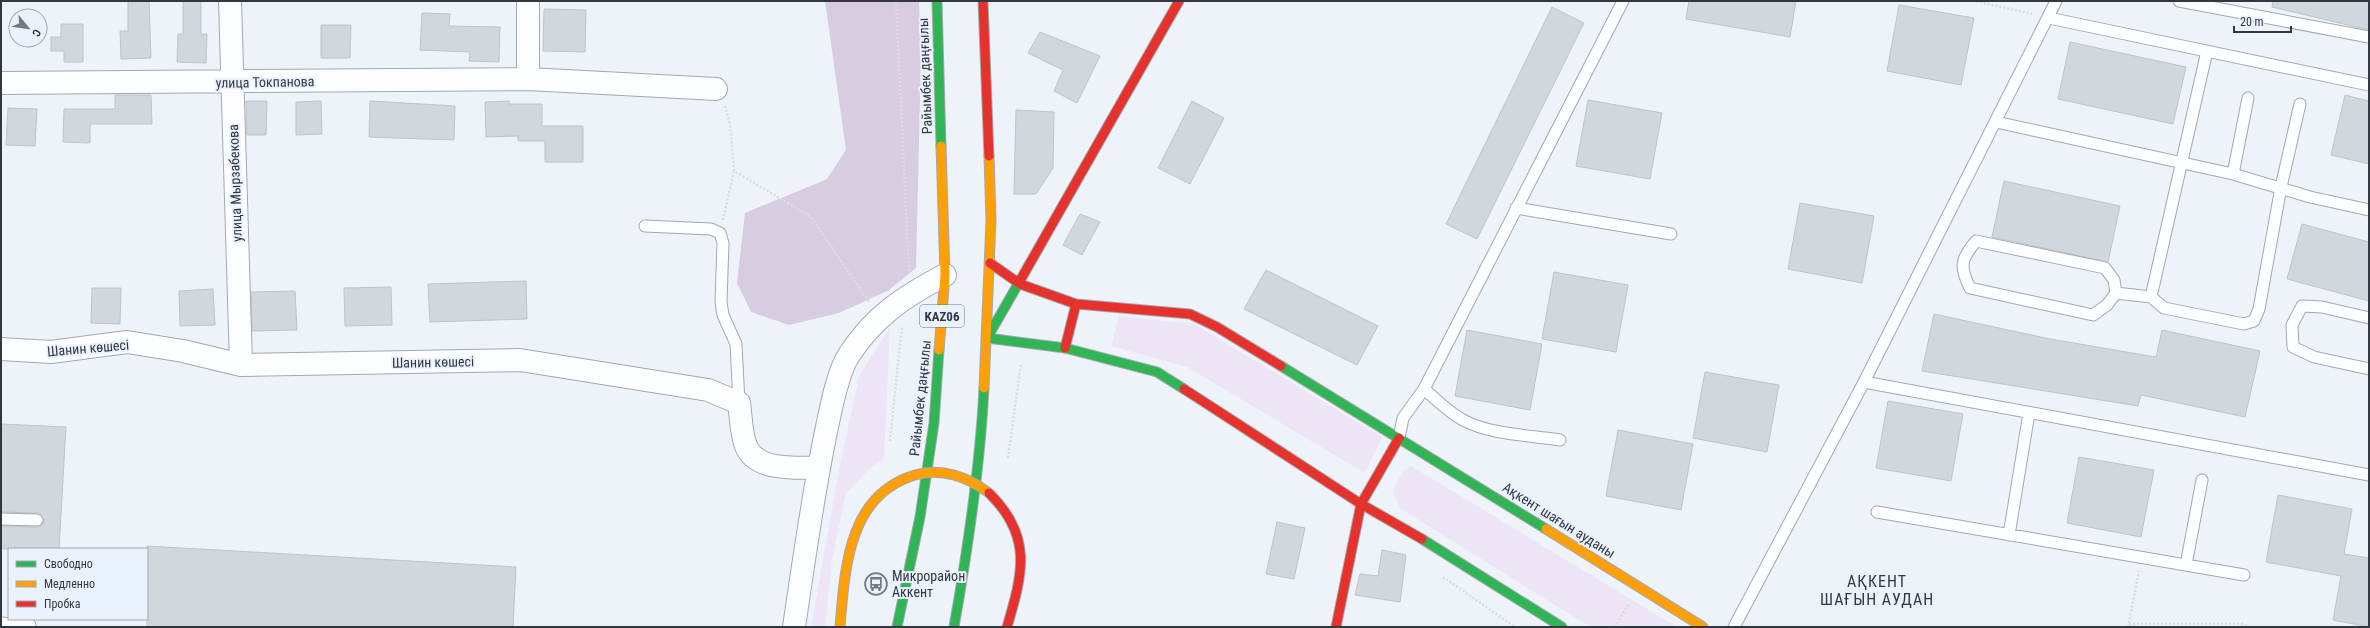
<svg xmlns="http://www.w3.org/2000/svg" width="2370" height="628" font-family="'Roboto Condensed',sans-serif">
<rect width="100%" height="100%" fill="#eef3fa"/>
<path fill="#ede4f6" d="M1119,316L1194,324L1382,437L1365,473L1187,367L1111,346Z
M890,327L884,459L869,469L846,494L832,559L825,627H811L839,470L859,376Z
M1411,466L1677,627H1590L1400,508L1393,491L1402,472Z"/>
<path fill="#d7cce0" d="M825,1H919L921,57L916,268L889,290L839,313L789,325L751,312L737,283L745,213L827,179L846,150Z"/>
<path fill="#d0d7dd" stroke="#bec4ca" d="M128,1H149L151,58L121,59L120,31H128Z
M183,1H201V34H207L206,63L177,62L178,34H183Z
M1689,1H1796L1790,37L1686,19Z
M2273,1H2369V30L2272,7Z
M1899,5L1974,18L1961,85L1887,71Z
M1552,7L1584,23L1477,239L1446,224Z
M544,9L586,10L585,52L543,51Z
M422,13L450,14L449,26L500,27L499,62L469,61L470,52L420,50Z
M61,24H83V62H64V51H51V37H61Z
M321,25H351L350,58H321Z
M1040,32L1100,56L1077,103L1054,91L1063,70L1028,53Z
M2070,42L2186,67L2173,124L2058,99Z
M115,95H151L152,124H90V143L63,142L64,109H115Z
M2345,95L2369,101V164L2331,155Z
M1588,100L1662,113L1650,179L1576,166Z
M246,101H267L266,135H247Z
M321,101L322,134L296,135V102Z
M370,101L455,106L454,140L369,137Z
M509,101V104H542V126H583V162H545V141H518V136L486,137L485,102Z
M1192,101L1224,118L1190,184L1158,168Z
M8,108L37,109L35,146L6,145Z
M1016,110L1054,112L1053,168L1036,194H1014Z
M2004,181L2120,206L2108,262L1992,237Z
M1800,203L1874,216L1862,283L1788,269Z
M1080,214L1100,222L1082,255L1063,245Z
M2302,224L2369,242V301L2287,279Z
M1266,270L1378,326L1357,365L1244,309Z
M1554,272L1628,285L1616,352L1542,339Z
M526,281L527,319L430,322L428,284Z
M391,287L392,325L345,326L344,288Z
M92,288H121L120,324L91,323Z
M213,289L215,325L180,326L179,291Z
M295,291L297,330L252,331L251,292Z
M1934,314L2050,339L2156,357L2162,330L2260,351L2245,417L2141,395L2138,406L1922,371Z
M1467,330L1542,344L1530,410L1455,396Z
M1705,372L1779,385L1767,452L1693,438Z
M1888,401L1963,414L1951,481L1876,468Z
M1,424L66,427L59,549H1V526L37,527L43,524L44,520L38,513L1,512Z
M1618,430L1693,444L1681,510L1606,496Z
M2079,457L2154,470L2141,537L2067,523Z
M2278,495L2352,509L2344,554L2369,558V627L2333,620L2341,576L2266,562Z
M1277,522L1305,528L1294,579L1266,574Z
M147,546L516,567L513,627H147Z
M1382,550L1406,555L1400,602L1355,595L1360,574L1378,576Z"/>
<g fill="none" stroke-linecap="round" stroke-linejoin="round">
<g stroke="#a4a8af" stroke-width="13">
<path id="lane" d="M2179,1L2369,37
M2049,18L2369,85
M1996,122L2233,174L2310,197L2369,210
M2233,174L2248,98
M1516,208L1671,234
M645,226L711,229L720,233L723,243L721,302L723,315L736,344L739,403
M1976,241L2105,268L2114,280L2116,293L2107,305L2093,315L1970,288C1959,266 1961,259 1976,241Z
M2116,293L2151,297L2164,308L2244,324L2254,321L2259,309L2281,187L2300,104
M2151,297L2207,51
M2369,318L2322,307L2302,306L2292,325L2293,347L2314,357L2369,369
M1864,382L2369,475
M1424,389C1437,400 1448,412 1463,420C1491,435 1529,435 1560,440
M1399,438L1403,418L1424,389L1623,1
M1877,512L2244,575
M1,519L37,520
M2009,535L2029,413
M2186,565L2202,480
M1,623L30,625
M1734,627L1864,382L2056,1"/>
</g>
<g stroke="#a4a8af" stroke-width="24">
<path id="street" d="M230,1L241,365
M528,79V1
M1,83L528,79L716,89
M1,349L51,352L127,342L183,351L241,365L520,360L708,390L739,403C741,416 741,434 746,446C757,472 795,467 819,468
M794,627C804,560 813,493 827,427C831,408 838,371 849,355C874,316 905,296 945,275"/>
</g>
<g stroke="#a4a8af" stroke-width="11">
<path id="fast" d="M937,1L941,146
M1021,279L987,338L1065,348L1157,372L1184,389
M1281,366L1546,529
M1422,539L1562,627
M897,627L920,517L934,423L939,350
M954,627C968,548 980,468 984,388"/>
</g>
<g stroke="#a4a8af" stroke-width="11">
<path id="slow" d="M939,350L945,275L941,146
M984,388L991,220L989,156
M1546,529L1703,627"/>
</g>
<g stroke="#a4a8af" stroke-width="11">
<path id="jam" d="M983,1L989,156
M990,263L1020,284L1076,304L1190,314L1217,327L1281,366
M1021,279L1179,1
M1065,348L1076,304
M1184,389L1361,504L1422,539
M1336,627L1361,504L1399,438"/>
</g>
<path stroke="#dadcde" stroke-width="2.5" stroke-dasharray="2 2" stroke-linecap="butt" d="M896,1L909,272
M1976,1L2032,14
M725,106L730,124L734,171L811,217L869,302
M723,220L734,171
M890,441L902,326
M1008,458L1021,363
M1443,577L1515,627
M2129,624H2243L2249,627
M1615,627L1628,605
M2128,627L2139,571"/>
<use href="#lane" stroke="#fcfdfe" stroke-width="11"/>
<use href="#street" stroke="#fcfdfe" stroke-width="22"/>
<use href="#fast" stroke="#30b455" stroke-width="9"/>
<use href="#slow" stroke="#ff9f0a" stroke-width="9"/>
<use href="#jam" stroke="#e5322d" stroke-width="9"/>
<g stroke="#a4a8af" stroke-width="11" stroke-linecap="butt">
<path id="slow-bridge" d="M840,627C845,568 848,495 915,475C941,467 968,477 989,493"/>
</g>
<g stroke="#a4a8af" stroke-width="11" stroke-linecap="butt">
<path id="jam-bridge" d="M989,493C1033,536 1023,573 1007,627"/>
</g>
<use href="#slow-bridge" stroke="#ff9f0a" stroke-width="9"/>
<use href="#jam-bridge" stroke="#e5322d" stroke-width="9"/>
</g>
<defs>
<g id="bus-ring" transform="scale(1.15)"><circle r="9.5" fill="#eaf2fe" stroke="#747981" stroke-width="1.5"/><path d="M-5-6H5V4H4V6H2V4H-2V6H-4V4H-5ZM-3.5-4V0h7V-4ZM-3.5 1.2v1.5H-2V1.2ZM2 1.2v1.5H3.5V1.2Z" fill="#747981"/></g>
</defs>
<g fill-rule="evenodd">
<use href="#bus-ring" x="876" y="584"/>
</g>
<g text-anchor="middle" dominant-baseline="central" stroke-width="4" stroke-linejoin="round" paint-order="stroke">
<rect fill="#eaf2fe" stroke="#6a7079" stroke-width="1" x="920" y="305" width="44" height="22" rx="3"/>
<g font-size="13" font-weight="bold" fill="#333840">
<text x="942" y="316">KАZ06</text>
</g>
<g font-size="14" fill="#333840" stroke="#eaf2fe">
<text transform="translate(925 76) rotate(-92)">Райымбек даңғылы</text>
<text transform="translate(265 82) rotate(-1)">улица Токпанова</text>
<text transform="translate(235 183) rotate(-92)">улица Мырзабекова</text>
<text transform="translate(88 348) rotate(-5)">Шанин көшесі</text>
<text transform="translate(433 362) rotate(-1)">Шанин көшесі</text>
<text transform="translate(920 398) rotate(-84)">Райымбек даңғылы</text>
<text transform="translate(1559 520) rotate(32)">Ақкент шағын ауданы</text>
</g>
<g font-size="14" fill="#333840" stroke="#eaf2fe" text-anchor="start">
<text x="892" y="576">Микрорайон<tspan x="892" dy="16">Аккент</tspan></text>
</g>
<g font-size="16" letter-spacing="1" fill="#333840" stroke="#eaf2fe">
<text x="1877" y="581">АҚКЕНТ<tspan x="1877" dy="18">ШАҒЫН АУДАН</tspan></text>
</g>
</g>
<rect width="2370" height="628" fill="none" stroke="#333840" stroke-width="4"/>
<rect x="8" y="548" width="140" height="72" fill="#eaf2fe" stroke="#a1a8b2"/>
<rect x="16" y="561" width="20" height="6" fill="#30b455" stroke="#a1a8b2"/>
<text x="44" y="568" font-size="12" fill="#333840">Свободно</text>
<rect x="16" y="581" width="20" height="6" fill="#ff9f0a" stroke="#a1a8b2"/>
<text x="44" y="588" font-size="12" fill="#333840">Медленно</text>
<rect x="16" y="601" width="20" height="6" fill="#e5322d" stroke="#a1a8b2"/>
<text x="44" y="608" font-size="12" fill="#333840">Пробка</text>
<g transform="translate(28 28) rotate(119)"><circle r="19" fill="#eaf2fe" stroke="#a1a8b2"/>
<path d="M0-3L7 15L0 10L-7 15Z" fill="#747981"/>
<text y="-6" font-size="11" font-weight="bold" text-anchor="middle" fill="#333840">С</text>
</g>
<path d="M2234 26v6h57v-6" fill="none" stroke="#333840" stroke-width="2"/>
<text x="2240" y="26" font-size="12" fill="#333840" stroke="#eaf2fe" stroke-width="3" paint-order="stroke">20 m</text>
</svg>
